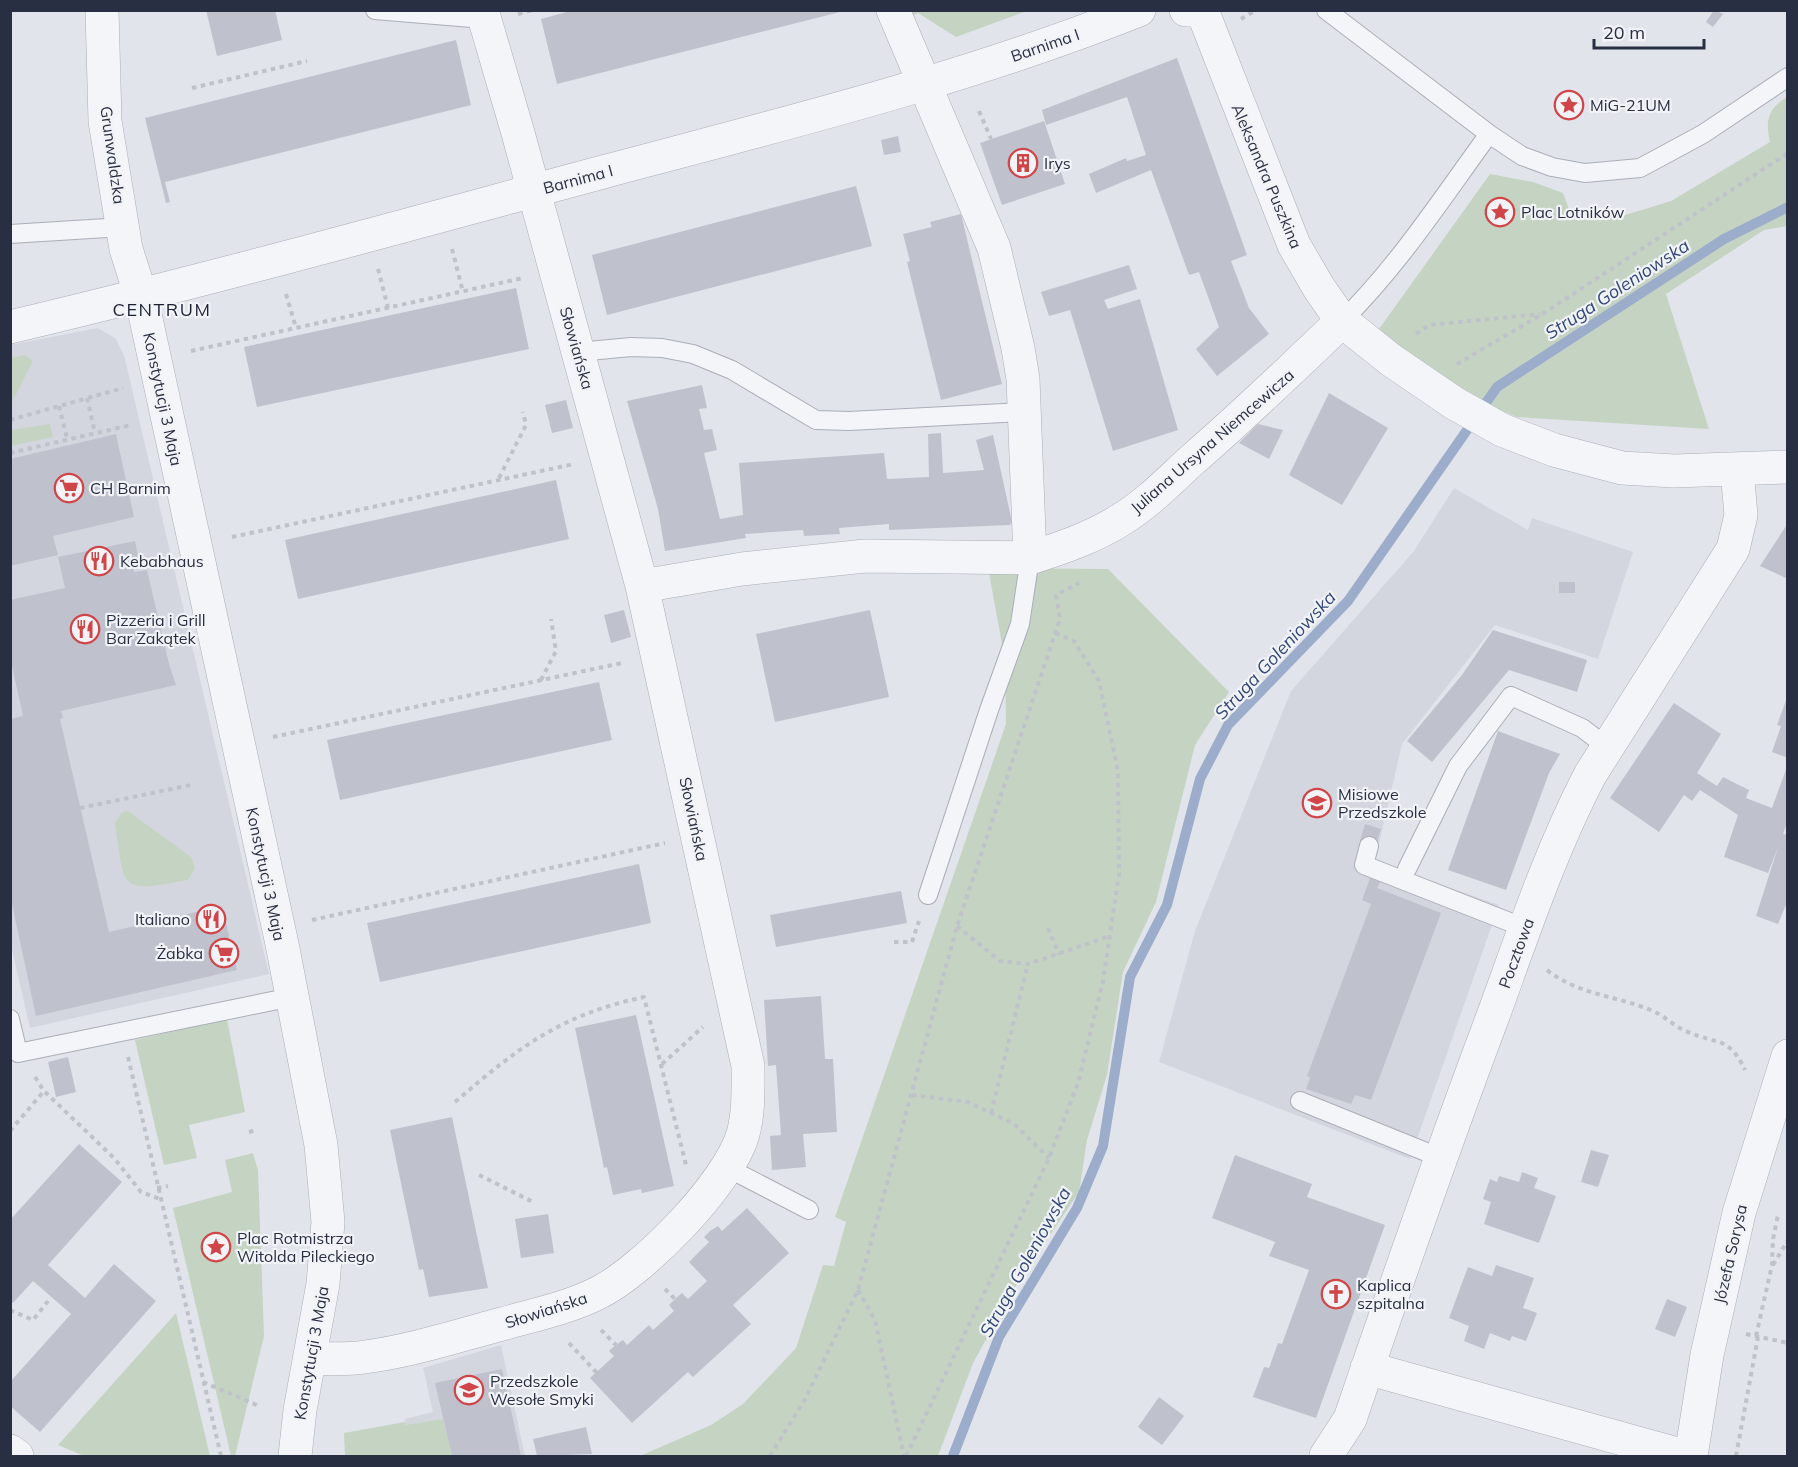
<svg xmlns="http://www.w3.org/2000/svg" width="1798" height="1467" font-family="Mulish,sans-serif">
<rect width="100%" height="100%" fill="#e1e4ea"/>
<path fill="#d3d6df" d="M98,328L115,338L124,355L269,974L30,1028L10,941V345Z
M1454,488L1528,530L1532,518L1633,552L1598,659L1495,625L1402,744L1375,861L1499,905L1410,1159L1159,1062L1195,931L1291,691L1414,551Z
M501,1345L525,1456H412L405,1419L433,1412L423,1368Z"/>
<path fill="#c5d4c2" d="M905,11H1027L956,37L918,13L908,18Z
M1787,97V226L1764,230L1666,294L1709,429L1517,417L1445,388L1374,336L1490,174L1533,182L1563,193L1573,220L1622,216L1671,201L1770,142C1765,120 1768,109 1787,97Z
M25,355L33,361L11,404V358Z
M50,424L53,437L11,446V430Z
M988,568L1108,569L1229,692L1195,745L1156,902L1123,972L1107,1075L1087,1140L1079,1192L1017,1284L973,1363L938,1456H640L711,1425L743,1404L796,1348L823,1265L834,1266L846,1222L835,1217L1006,724L1005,660Z
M128,811L191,857L195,868L188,880C118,893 125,891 115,823L122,812Z
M227,1019L245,1112L189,1125L197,1158L164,1165L135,1040Z
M253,1153L258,1170L264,1336L235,1456H231L173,1208L232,1192L225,1160Z
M176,1313L210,1456H84L58,1445Z
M443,1419L452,1456H345L344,1433L405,1422L406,1425Z"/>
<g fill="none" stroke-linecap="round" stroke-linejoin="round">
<path stroke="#9caccb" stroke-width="10" d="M953,1456L999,1337L1077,1208L1103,1146L1130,977L1167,905L1200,779L1228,725L1348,601L1497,387L1724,239L1788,207"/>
</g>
<path fill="#bfc2cd" d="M206,10H275L282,40L217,56Z
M574,10H844V11L557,84L541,19Z
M1714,10L1723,14L1713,27L1706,22Z
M456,40L471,105L165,182L170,202L166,203L145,118Z
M1177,58L1247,255L1231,261L1249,308L1269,334L1217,376L1196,349L1219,327L1199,272L1189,275L1151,170L1096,193L1089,174L1126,158L1127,161L1146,155L1127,97L1046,125L1042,110Z
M1044,121L1065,184L1002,205L980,143Z
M898,136L901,152L884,155L881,140Z
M856,186L872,246L607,315L592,255Z
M961,214L1002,384L941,400L907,262L910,261L903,234L932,227L930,222Z
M1129,265L1137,289L1104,300L1108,309L1140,299L1178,430L1113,451L1070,310L1049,316L1041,292Z
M516,288L529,349L257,407L244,347Z
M702,385L707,408L699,409L704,430L712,429L717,450L704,453L720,519L743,515L739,463L884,453L887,479L929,477L928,434L941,433L943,473L984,470L976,440L993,435L1012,522L1010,525L889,530V524L839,528L840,534L804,536L803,530L745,534L746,538L665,551L658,509L627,401Z
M1329,393L1388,428L1342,505L1289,475Z
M566,400L573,428L552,433L545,405Z
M1258,424L1283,430L1269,459L1239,443Z
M116,434L134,517L53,536L58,555L10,566V459Z
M556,480L569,539L298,599L285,540Z
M1788,523V579L1760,566Z
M135,541L140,564L133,566L134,572L147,570L169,664L176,685L61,711L63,718L60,719L109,932L222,906L237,970L36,1016L10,895V719L23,716L10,657V600L65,588L58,557Z
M1559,582H1575V593H1559Z
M624,610L631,637L611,643L604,615Z
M870,610L889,697L775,722L756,634Z
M1493,630L1587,660L1577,692L1509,670L1432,762L1407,741L1462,675Z
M599,682L612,740L340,800L327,740Z
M1788,695V758L1772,752L1781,726L1777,725Z
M1674,703L1721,734L1697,773L1717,786L1723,777L1749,790L1746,798L1772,808L1788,764V820L1783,834L1788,835V900L1778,924L1756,916L1778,847L1768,873L1724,857L1738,815L1700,790L1692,801L1684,795L1659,832L1610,798Z
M1498,731L1560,754L1549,773L1506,890L1448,870Z
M1365,824L1381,829L1376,846L1360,841Z
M639,864L651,923L380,982L367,923Z
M1370,878L1380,882L1377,888L1441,913L1371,1100L1355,1095L1351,1104L1306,1089L1310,1078L1307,1076L1371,904L1362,900Z
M901,891L907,923L776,947L770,915Z
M821,996L825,1059H833L837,1132L803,1134L806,1167L772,1170L770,1136L781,1135L776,1065L768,1066L764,1000Z
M636,1015L674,1186L642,1193L641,1189L613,1195L607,1167L604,1168L575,1028Z
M68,1057L76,1092L56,1097L48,1062Z
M452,1117L488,1288L429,1297L423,1269L419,1270L390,1130Z
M79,1144L122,1182L48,1265L85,1298L114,1264L156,1301L40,1432L10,1406V1382L71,1314L33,1281L13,1303L10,1301V1220Z
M1591,1150L1609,1155L1598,1187L1581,1182Z
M1235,1155L1312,1184L1307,1197L1385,1225L1316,1418L1253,1397L1264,1367L1269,1368L1278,1343L1282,1344L1309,1270L1269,1256L1275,1242L1212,1218Z
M1522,1172L1538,1178L1534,1188L1556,1196L1539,1243L1484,1224L1491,1202L1483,1199L1490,1179L1497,1182L1499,1176L1519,1182Z
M747,1208L789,1253L733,1305L751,1324L693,1377L688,1372L632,1423L590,1378L614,1356L609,1351L616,1345L623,1340L627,1345L649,1325L653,1330L674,1311L669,1305L675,1299L682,1293L688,1299L707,1281L689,1262L709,1242L704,1237L710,1231L718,1226L722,1231Z
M548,1214L554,1253L521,1258L515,1219Z
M1496,1265L1534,1278L1523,1308L1537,1313L1526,1341L1512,1336L1510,1341L1490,1333L1484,1349L1464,1341L1469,1326L1449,1318L1468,1267L1492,1276Z
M1667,1299L1687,1307L1675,1337L1655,1329Z
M502,1369L521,1456H452L435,1383Z
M1159,1397L1184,1416L1162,1445L1138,1427Z
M586,1427L592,1454L537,1456L533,1439Z"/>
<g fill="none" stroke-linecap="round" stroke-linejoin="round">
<g stroke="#aaaeb8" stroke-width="20">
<path id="service" d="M375,10L484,19
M1326,10L1489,134C1442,198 1399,265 1342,321
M1489,134L1522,156L1552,167L1585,173L1640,168L1703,134L1788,77
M10,234L123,227
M578,352L631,347L662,348L693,354L732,370L816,420L849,421L1025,412
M1369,846L1364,865L1525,928
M1407,869L1458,766L1511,696L1582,728L1607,747
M928,895L989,710L1020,624L1030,558
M10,1019L18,1053L292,997
M1300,1101L1441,1158
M728,1168L809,1210"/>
</g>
<g stroke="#aaaeb8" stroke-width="34">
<path id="minor" d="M102,10L105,121L126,249L141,296
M893,10L994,248L1018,348L1023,379L1030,558
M1202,10L1294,245L1319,288L1342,321L1391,360L1454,403L1502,430L1554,450L1622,468L1674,471L1788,467
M642,586L742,569L865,556L1030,558C1062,548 1094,537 1122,519C1148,503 1170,480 1192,460C1244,415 1293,368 1342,321
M310,1359C328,1358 347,1360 365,1357C411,1351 457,1336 502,1324C534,1315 568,1308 598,1293C644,1270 729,1183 743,1134C749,1112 748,1088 748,1066L642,586L518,133L482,10
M1367,1368L1684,1456
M1326,1456L1350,1419C1396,1284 1443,1149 1493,1016C1523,934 1550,852 1590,775L1733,549L1741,515L1737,471
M1691,1456L1707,1355L1739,1213L1788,1056"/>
</g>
<g stroke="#aaaeb8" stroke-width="34">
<path id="tertiary" d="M1186,10H1198
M141,296L282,944L321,1145L328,1222L323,1284L300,1410L295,1456
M10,327C209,280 406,225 603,172C783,124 966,79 1139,10
M10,1451L17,1456"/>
</g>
<path stroke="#bfc2c9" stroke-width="4" stroke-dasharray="4.5 4.5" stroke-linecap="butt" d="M518,14L533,10
M1241,19L1256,10
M192,88L307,61
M979,111L991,139
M452,249L463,292
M378,269L388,308
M286,294L296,328
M1416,334L1429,325L1540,314
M191,351L523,278
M1457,364L1544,313L1788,153
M87,398L95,433
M59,406L67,438
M10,420L123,388
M10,453L131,425
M499,478L526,425L523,412
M232,537L574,464
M541,680L556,651L551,619
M273,737L622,663
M80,808L191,785
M312,920L665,843
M957,926L1000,961L1028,964L1110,936
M1048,928L1059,955
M894,942H912L919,921
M1547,970C1582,997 1619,995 1657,1013C1668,1019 1677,1028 1688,1032C1718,1045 1729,1036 1745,1070
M128,1057L221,1456
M662,1064L703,1027
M35,1077L44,1091L114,1158L141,1192L160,1199
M912,1095L968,1102L1014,1124L1049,1158
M455,1102C519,1047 560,1015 644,997L686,1165
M991,1113L1028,964
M10,1131L44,1091
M249,1132L257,1130
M479,1175L533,1202
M157,1188L168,1186
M1773,1265L1788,1240
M665,1289L675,1299
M858,1290L875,1320L904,1456
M10,1310L33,1320L48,1301
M601,1330L616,1345
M1746,1334L1788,1343
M1756,1336L1772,1265L1773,1239L1778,1215
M569,1343L597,1373
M203,1382L259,1406
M770,1456L804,1401L858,1290L957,926L1060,619L1056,595L1079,583
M906,1456L1049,1158L1078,1083L1103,981L1119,874L1118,771L1099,681L1074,641L1055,633
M1736,1456L1758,1337"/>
<use href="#service" stroke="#f4f5f8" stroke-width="18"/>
<use href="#minor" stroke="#f4f5f8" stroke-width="33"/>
<use href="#tertiary" stroke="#f4f5f8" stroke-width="33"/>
</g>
<defs>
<g id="sight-ring" transform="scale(1.5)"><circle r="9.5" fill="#f1f3f7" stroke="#d04548" stroke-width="1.5"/><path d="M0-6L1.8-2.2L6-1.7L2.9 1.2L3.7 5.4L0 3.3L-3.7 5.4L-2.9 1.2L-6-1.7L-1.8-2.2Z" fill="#d04548"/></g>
<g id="building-ring" transform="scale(1.5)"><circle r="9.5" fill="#f1f3f7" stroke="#d04548" stroke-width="1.5"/><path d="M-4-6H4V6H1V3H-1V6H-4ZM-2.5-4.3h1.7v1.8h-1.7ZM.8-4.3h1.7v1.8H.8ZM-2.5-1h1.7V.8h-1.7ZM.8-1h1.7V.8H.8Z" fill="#d04548"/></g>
<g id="supermarket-ring" transform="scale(1.5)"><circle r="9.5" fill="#f1f3f7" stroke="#d04548" stroke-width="1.5"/><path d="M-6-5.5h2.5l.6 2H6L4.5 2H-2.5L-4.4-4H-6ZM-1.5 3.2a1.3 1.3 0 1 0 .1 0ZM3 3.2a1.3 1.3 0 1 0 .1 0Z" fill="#d04548"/></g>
<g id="restaurant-ring" transform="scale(1.5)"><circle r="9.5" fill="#f1f3f7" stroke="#d04548" stroke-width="1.5"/><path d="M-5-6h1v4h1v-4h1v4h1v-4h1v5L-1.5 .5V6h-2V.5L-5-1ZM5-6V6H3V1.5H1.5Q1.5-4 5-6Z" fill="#d04548"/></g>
<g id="school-ring" transform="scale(1.5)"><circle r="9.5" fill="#f1f3f7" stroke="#d04548" stroke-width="1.5"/><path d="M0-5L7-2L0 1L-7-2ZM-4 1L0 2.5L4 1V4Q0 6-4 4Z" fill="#d04548"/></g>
<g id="church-ring" transform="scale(1.5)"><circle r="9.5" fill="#f1f3f7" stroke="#d04548" stroke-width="1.5"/><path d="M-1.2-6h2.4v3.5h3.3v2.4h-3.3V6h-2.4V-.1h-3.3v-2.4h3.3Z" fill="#d04548"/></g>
</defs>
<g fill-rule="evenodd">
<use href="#sight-ring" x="1569" y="105"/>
<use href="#building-ring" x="1023" y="163"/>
<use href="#sight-ring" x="1500" y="212"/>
<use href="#supermarket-ring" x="69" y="488"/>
<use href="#restaurant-ring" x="99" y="561"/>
<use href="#restaurant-ring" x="85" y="629"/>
<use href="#school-ring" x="1317" y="803"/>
<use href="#restaurant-ring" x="211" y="919"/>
<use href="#supermarket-ring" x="224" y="953"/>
<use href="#sight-ring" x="216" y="1247"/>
<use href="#church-ring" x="1336" y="1294"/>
<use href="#school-ring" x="469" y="1390"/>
</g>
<g text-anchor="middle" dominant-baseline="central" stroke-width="4.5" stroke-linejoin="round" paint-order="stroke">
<g font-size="16" fill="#292f42" stroke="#f1f3f7">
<text transform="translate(1045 45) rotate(-19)">Barnima I</text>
<text transform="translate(113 155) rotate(82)">Grunwaldzka</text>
<text transform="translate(1267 176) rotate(67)">Aleksandra Puszkina</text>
<text transform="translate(578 179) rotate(-15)">Barnima I</text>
<text transform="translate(577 348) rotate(74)">Słowiańska</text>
<text transform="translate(163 399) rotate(78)">Konstytucji 3 Maja</text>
<text transform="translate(1212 441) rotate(-41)">Juliana Ursyna Niemcewicza</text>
<text transform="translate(694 819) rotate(78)">Słowiańska</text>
<text transform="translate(266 874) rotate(78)">Konstytucji 3 Maja</text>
<text transform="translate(1516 953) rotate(-70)">Pocztowa</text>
<text transform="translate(1730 1254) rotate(-77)">Józefa Sorysa</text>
<text transform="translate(546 1310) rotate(-18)">Słowiańska</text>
<text transform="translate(311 1353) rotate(-80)">Konstytucji 3 Maja</text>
</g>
<g font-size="16" fill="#292f42" stroke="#f1f3f7" text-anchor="start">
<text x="1590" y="105">MiG-21UM</text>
<text x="1044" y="163">Irys</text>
<text x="1521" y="212">Plac Lotników</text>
<text x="90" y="488">CH Barnim</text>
<text x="120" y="561">Kebabhaus</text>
<text x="106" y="620">Pizzeria i Grill<tspan x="106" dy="18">Bar Zakątek</tspan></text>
<text x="1338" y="794">Misiowe<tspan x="1338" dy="18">Przedszkole</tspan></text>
<text x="190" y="919" text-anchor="end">Italiano</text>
<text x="203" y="953" text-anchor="end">Żabka</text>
<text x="237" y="1238">Plac Rotmistrza<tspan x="237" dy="18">Witolda Pileckiego</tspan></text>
<text x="1357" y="1285">Kaplica<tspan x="1357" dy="18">szpitalna</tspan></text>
<text x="490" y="1381">Przedszkole<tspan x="490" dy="18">Wesołe Smyki</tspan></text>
</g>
<g font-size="18" font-style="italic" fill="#334877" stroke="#f1f3f7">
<text transform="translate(1617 289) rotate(-33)">Struga Goleniowska</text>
<text transform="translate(1275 655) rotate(-47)">Struga Goleniowska</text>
<text transform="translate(1025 1262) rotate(-61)">Struga Goleniowska</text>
</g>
<g font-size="18" letter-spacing="1.5" fill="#1b2033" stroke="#f1f3f7">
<text x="162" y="309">CENTRUM</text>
</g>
</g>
<rect width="1798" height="1467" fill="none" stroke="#292f42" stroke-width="24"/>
<path d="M1594 39v9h110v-9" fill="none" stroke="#292f42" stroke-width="3"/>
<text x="1603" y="39" font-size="18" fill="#292f42" stroke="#f1f3f7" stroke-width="4.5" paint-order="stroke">20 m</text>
</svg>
